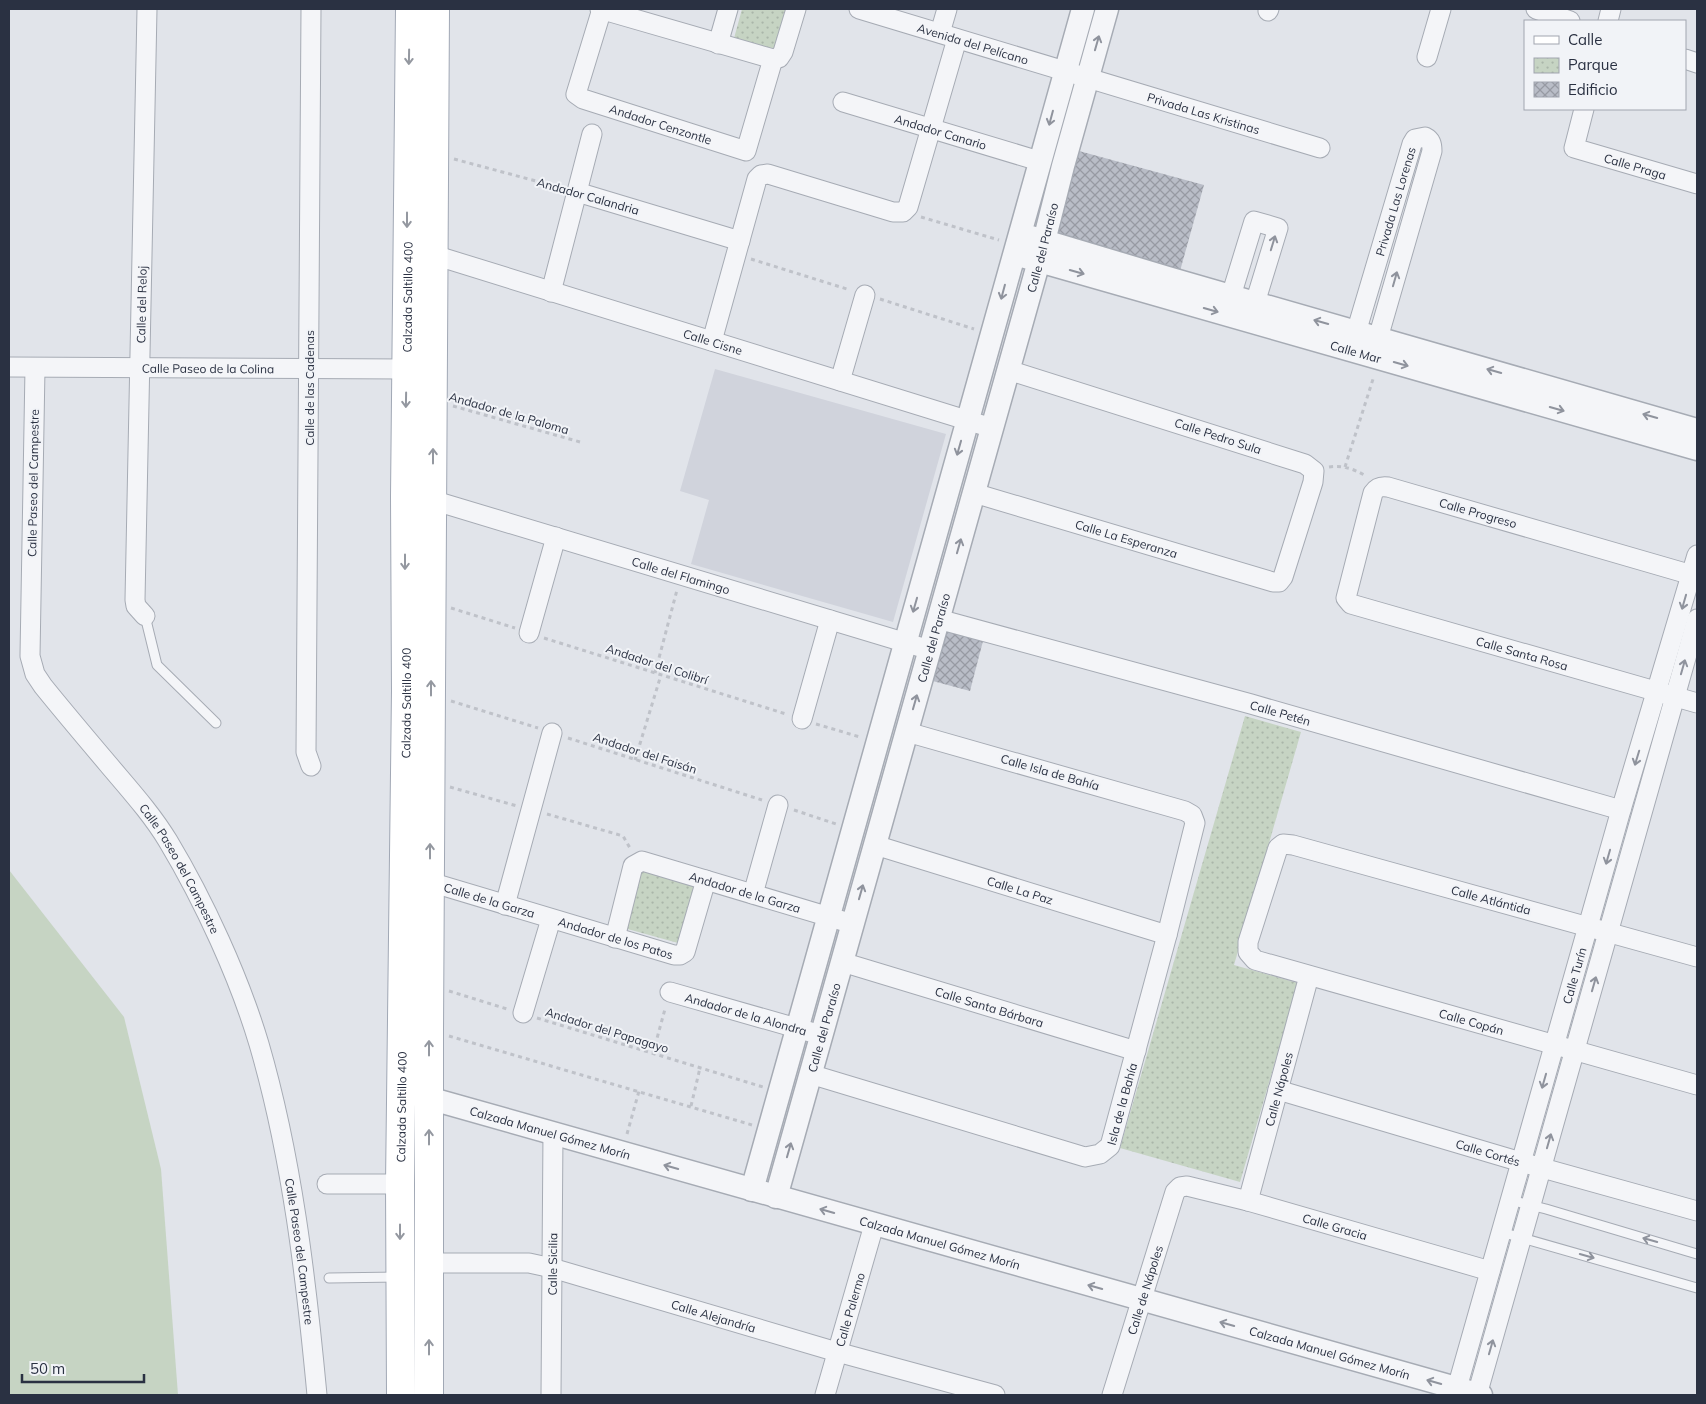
<svg xmlns="http://www.w3.org/2000/svg" width="1706" height="1404" font-family="Mulish,sans-serif">
<defs>
<pattern id="park-dots" width="8" height="8" patternUnits="userSpaceOnUse" patternTransform="scale(1.25)"><rect width="8" height="8" fill="#c6d4c3"/><path d="M2 2h.1M6 6h.1" fill="none" stroke="#aab6a9" stroke-width="1.8" stroke-linecap="round"/></pattern>
<pattern id="building-cross-hatch" width="8" height="8" patternUnits="userSpaceOnUse" patternTransform="scale(1.25)"><rect width="8" height="8" fill="#b9bdc7"/><path d="M0 0l8 8M0 8l8-8" fill="none" stroke="#979aa3"/></pattern>
</defs>
<rect width="100%" height="100%" fill="#e1e4ea"/>
<path fill="#d0d3dc" d="M715,369L946,434L893,622L691,564L709,500L680,491Z"/>
<path fill="#c6d4c3" d="M9,870L124,1017L161,1169L178,1395H9Z"/>
<path fill="url(#park-dots)" d="M742,9H793L781,55L733,42Z
M1245,716L1301,732L1234,965L1298,983L1240,1182L1120,1148Z
M644,861L697,876L678,943L624,928Z"/>
<path fill="url(#building-cross-hatch)" d="M1079,151L1204,185L1180,271L1055,236Z
M942,630L983,641L970,691L929,680Z"/>
<g fill="none" stroke-linecap="round" stroke-linejoin="round">
<g stroke="#a6abb4" stroke-width="11">
<path id="service" d="M145,616L157,665L216,723
M1510,1200L1546,1209L1697,1254
M1501,1232L1697,1288
M329,1278L399,1277"/>
</g>
<g stroke="#a6abb4" stroke-width="21">
<g id="minor">
<path d="M311,9L306,752L311,766"/>
<path d="M600,9L773,59L779,58L783,52L796,9"/>
<path id="s1" d="M602,9L576,94L583,99L746,151L773,59"/>
<path id="s2" d="M859,9L1320,148"/>
<path d="M1536,9L1570,21"/>
<path d="M1268,11L1269,9"/>
<path d="M1608,21L1611,9"/>
<path d="M940,33L947,9"/>
<path d="M718,44L728,9"/>
<path d="M1427,57L1441,9"/>
<path d="M1685,59L1697,63"/>
<path id="s3" d="M843,102L1039,161"/>
<path id="s4" d="M1584,109L1574,148L1697,184"/>
<path d="M577,192L740,241"/>
<path id="s5" d="M434,255L992,428"/>
<path d="M551,292L592,134"/>
<path d="M1231,296L1254,221L1278,228L1255,303"/>
<path d="M712,341L757,179L761,175L768,174L893,212H903L908,207L957,39"/>
<path id="s6" d="M1352,346L1412,144L1415,139L1425,137C1431,140 1432,144 1432,151L1374,352"/>
<path id="s7" d="M9,367L406,369"/>
<path id="s8" d="M35,368L30,656L35,674L43,686C64,712 86,738 108,764C129,789 151,813 168,841C204,901 239,977 259,1044C292,1157 306,1278 317,1395"/>
<path d="M840,381L865,295"/>
<path id="s9" d="M974,493L1273,582H1279L1283,577L1313,482L1314,471L1305,464L1008,370"/>
<path id="s10" d="M432,500L930,650"/>
<path id="s11" d="M1692,575L1388,487C1381,486 1377,487 1373,493L1346,598L1351,604L1697,703"/>
<path id="s12" d="M145,616L136,606L135,600L147,9"/>
<path id="s13" d="M938,619L1251,704L1621,810"/>
<path d="M529,633L556,537"/>
<path d="M802,719L830,620"/>
<path id="s14" d="M875,845L1167,935"/>
<path id="s15" d="M430,882L674,955H680L685,952L706,880"/>
<path d="M753,894L778,805"/>
<path d="M505,905L552,733"/>
<path id="s16" d="M615,938L633,866L642,861L853,924"/>
<path id="s17" d="M1697,957L1293,845L1283,844L1278,848L1248,942V952L1255,960L1697,1085"/>
<path id="s18" d="M842,962L1136,1051"/>
<path id="s19" d="M670,992L821,1035"/>
<path d="M523,1013L551,919"/>
<path id="s20" d="M810,1074L1085,1157L1100,1154L1110,1146L1167,935L1195,823L1192,815L1185,811L907,732"/>
<path id="s21" d="M1278,1090L1521,1162L1697,1211"/>
<path d="M327,1184H400"/>
<path id="s22" d="M1248,1201L1309,976"/>
<path id="s23" d="M429,1263H529L552,1268L837,1352L995,1395"/>
<path id="s24" d="M551,1395L553,1133"/>
<path id="s25" d="M825,1395L874,1225"/>
<path id="s26" d="M1112,1395L1175,1192L1180,1187L1187,1186L1248,1201L1490,1271"/>
<path id="s27" d="M1455,1395L1621,810L1697,555"/>
<path d="M1477,1395L1697,619"/>
</g>
</g>
<g stroke="#a6abb4" stroke-width="25">
<g id="tertiary">
<path d="M1031,237L1168,278L1697,430"/>
<path id="s28" d="M1025,257L1697,449"/>
<path id="s29" d="M400,1090L1481,1395"/>
<path d="M752,1190L1083,9"/>
<path id="s30" d="M776,1197L1039,261L1063,166L1107,9"/>
</g>
</g>
<g stroke="#a1a8b5" stroke-width="30">
<g id="primary">
<path id="s31" d="M401,1395L400,1184L406,691L405,497L410,9"/>
<path d="M429,1395V1030L435,9"/>
</g>
</g>
<path stroke="#bfc2c9" stroke-width="3" stroke-dasharray="4 4" stroke-linecap="butt" d="M454,159L562,188
M921,217L999,240
M751,259L850,290
M880,299L974,329
M453,406L580,442
M1329,467C1343,465 1354,469 1366,476
M1345,467L1374,376
M451,608L515,628
M544,638L786,714
M655,673L677,590
M451,701L538,728
M816,724L860,737
M568,738L762,800
M635,760L661,675
M450,787L517,806
M794,810L836,824
M547,814L623,836L630,848
M449,991L507,1009
M537,1018L763,1087
M449,1036L752,1125
M653,1053L665,1009
M691,1106L700,1068
M627,1134L639,1091"/>
<use href="#service" stroke="#f4f5f8" stroke-width="9"/>
<use href="#minor" stroke="#f4f5f8" stroke-width="19"/>
<use href="#tertiary" stroke="#f4f5f8" stroke-width="22"/>
<use href="#primary" stroke="#fff" stroke-width="28"/>
</g>
<defs><path id="oneway-shaft" d="M-6 0H5M1.5-3L5.5 0L1.5 3" fill="none" stroke-width="1.6" stroke-linecap="round" stroke-linejoin="round" transform="scale(1.25)"/></defs>
<g stroke="#8f939d">
<use href="#oneway-shaft" transform="translate(1097 43) rotate(-74)"/>
<use href="#oneway-shaft" transform="translate(1051 118) rotate(105)"/>
<use href="#oneway-shaft" transform="translate(1273 243) rotate(-73)"/>
<use href="#oneway-shaft" transform="translate(1077 272) rotate(16)"/>
<use href="#oneway-shaft" transform="translate(1395 279) rotate(-74)"/>
<use href="#oneway-shaft" transform="translate(1003 292) rotate(105)"/>
<use href="#oneway-shaft" transform="translate(1211 310) rotate(16)"/>
<use href="#oneway-shaft" transform="translate(1321 322) rotate(-164)"/>
<use href="#oneway-shaft" transform="translate(1401 364) rotate(16)"/>
<use href="#oneway-shaft" transform="translate(1494 371) rotate(-164)"/>
<use href="#oneway-shaft" transform="translate(1557 409) rotate(16)"/>
<use href="#oneway-shaft" transform="translate(1650 416) rotate(-164)"/>
<use href="#oneway-shaft" transform="translate(959 448) rotate(106)"/>
<use href="#oneway-shaft" transform="translate(959 546) rotate(-74)"/>
<use href="#oneway-shaft" transform="translate(1684 602) rotate(106)"/>
<use href="#oneway-shaft" transform="translate(915 605) rotate(106)"/>
<use href="#oneway-shaft" transform="translate(1683 667) rotate(-74)"/>
<use href="#oneway-shaft" transform="translate(915 702) rotate(-74)"/>
<use href="#oneway-shaft" transform="translate(1637 758) rotate(107)"/>
<use href="#oneway-shaft" transform="translate(1608 857) rotate(106)"/>
<use href="#oneway-shaft" transform="translate(861 892) rotate(-74)"/>
<use href="#oneway-shaft" transform="translate(1594 984) rotate(-74)"/>
<use href="#oneway-shaft" transform="translate(1544 1081) rotate(106)"/>
<use href="#oneway-shaft" transform="translate(1549 1141) rotate(-74)"/>
<use href="#oneway-shaft" transform="translate(789 1150) rotate(-74)"/>
<use href="#oneway-shaft" transform="translate(671 1167) rotate(-164)"/>
<use href="#oneway-shaft" transform="translate(827 1211) rotate(-164)"/>
<use href="#oneway-shaft" transform="translate(1650 1240) rotate(-164)"/>
<use href="#oneway-shaft" transform="translate(1587 1256) rotate(16)"/>
<use href="#oneway-shaft" transform="translate(1095 1287) rotate(-164)"/>
<use href="#oneway-shaft" transform="translate(1227 1324) rotate(-164)"/>
<use href="#oneway-shaft" transform="translate(1491 1347) rotate(-74)"/>
<use href="#oneway-shaft" transform="translate(1434 1382) rotate(-164)"/>
</g>
<g stroke="#9498a0">
<use href="#oneway-shaft" transform="translate(409 57) rotate(91)"/>
<use href="#oneway-shaft" transform="translate(407 220) rotate(90)"/>
<use href="#oneway-shaft" transform="translate(406 400) rotate(91)"/>
<use href="#oneway-shaft" transform="translate(433 456) rotate(-90)"/>
<use href="#oneway-shaft" transform="translate(405 562) rotate(90)"/>
<use href="#oneway-shaft" transform="translate(431 688) rotate(-90)"/>
<use href="#oneway-shaft" transform="translate(430 851) rotate(-90)"/>
<use href="#oneway-shaft" transform="translate(429 1048) rotate(-90)"/>
<use href="#oneway-shaft" transform="translate(429 1137) rotate(-90)"/>
<use href="#oneway-shaft" transform="translate(400 1232) rotate(90)"/>
<use href="#oneway-shaft" transform="translate(429 1347) rotate(-90)"/>
</g>
<g text-anchor="middle" dominant-baseline="central" stroke-width="4" stroke-linejoin="round" paint-order="stroke">
<g font-size="12" fill="#2a3142" stroke="#f1f3f7">
<text stroke="none"><textPath href="#s2" startOffset="119">Avenida del Pelícano</textPath></text>
<text stroke="none"><textPath href="#s2" startOffset="360">Privada Las Kristinas</textPath></text>
<text stroke="none"><textPath href="#s1" startOffset="179">Andador Cenzontle</textPath></text>
<text stroke="none"><textPath href="#s3" startOffset="102">Andador Canario</textPath></text>
<text stroke="none"><textPath href="#s4" startOffset="104">Calle Praga</textPath></text>
<text transform="translate(588 196) rotate(16)">Andador Calandria</text>
<text stroke="none"><textPath href="#s6" startOffset="151">Privada Las Lorenas</textPath></text>
<text stroke="none"><textPath href="#s30" startOffset="986">Calle del Paraíso</textPath></text>
<text stroke="none"><textPath href="#s31" startOffset="1098">Calzada Saltillo 400</textPath></text>
<text stroke="none"><textPath href="#s12" startOffset="315">Calle del Reloj</textPath></text>
<text stroke="none"><textPath href="#s5" startOffset="292">Calle Cisne</textPath></text>
<text stroke="none"><textPath href="#s28" startOffset="344">Calle Mar</textPath></text>
<text stroke="none"><textPath href="#s7" startOffset="199">Calle Paseo de la Colina</textPath></text>
<text transform="translate(309 388) rotate(-90)">Calle de las Cadenas</text>
<text transform="translate(509 413) rotate(16)">Andador de la Paloma</text>
<text transform="translate(1218 436) rotate(18)">Calle Pedro Sula</text>
<text transform="translate(33 483) rotate(-89)">Calle Paseo del Campestre</text>
<text transform="translate(1478 513) rotate(16)">Calle Progreso</text>
<text stroke="none"><textPath href="#s9" startOffset="159">Calle La Esperanza</textPath></text>
<text stroke="none"><textPath href="#s10" startOffset="260">Calle del Flamingo</textPath></text>
<text stroke="none"><textPath href="#s30" startOffset="581">Calle del Paraíso</textPath></text>
<text stroke="none"><textPath href="#s11" startOffset="628">Calle Santa Rosa</textPath></text>
<text transform="translate(657 664) rotate(18)">Andador del Colibrí</text>
<text stroke="none"><textPath href="#s31" startOffset="692">Calzada Saltillo 400</textPath></text>
<text stroke="none"><textPath href="#s13" startOffset="355">Calle Petén</textPath></text>
<text transform="translate(645 753) rotate(18)">Andador del Faisán</text>
<text transform="translate(1050 772) rotate(16)">Calle Isla de Bahía</text>
<text stroke="none"><textPath href="#s8" startOffset="550">Calle Paseo del Campestre</textPath></text>
<text stroke="none"><textPath href="#s14" startOffset="152">Calle La Paz</textPath></text>
<text stroke="none"><textPath href="#s16" startOffset="192">Andador de la Garza</textPath></text>
<text stroke="none"><textPath href="#s15" startOffset="62">Calle de la Garza</textPath></text>
<text transform="translate(1491 900) rotate(15)">Calle Atlántida</text>
<text stroke="none"><textPath href="#s15" startOffset="194">Andador de los Patos</textPath></text>
<text stroke="none"><textPath href="#s27" startOffset="436">Calle Turín</textPath></text>
<text stroke="none"><textPath href="#s18" startOffset="154">Calle Santa Bárbara</textPath></text>
<text stroke="none"><textPath href="#s19" startOffset="79">Andador de la Alondra</textPath></text>
<text stroke="none"><textPath href="#s17" startOffset="780">Calle Copán</textPath></text>
<text stroke="none"><textPath href="#s30" startOffset="176">Calle del Paraíso</textPath></text>
<text transform="translate(607 1030) rotate(17)">Andador del Papagayo</text>
<text stroke="none"><textPath href="#s22" startOffset="116">Calle Nápoles</textPath></text>
<text stroke="none"><textPath href="#s20" startOffset="359">Isla de la Bahía</textPath></text>
<text stroke="none"><textPath href="#s31" startOffset="288">Calzada Saltillo 400</textPath></text>
<text stroke="none"><textPath href="#s29" startOffset="156">Calzada Manuel Gómez Morín</textPath></text>
<text stroke="none"><textPath href="#s21" startOffset="219">Calle Cortés</textPath></text>
<text stroke="none"><textPath href="#s26" startOffset="380">Calle Gracia</textPath></text>
<text stroke="none"><textPath href="#s29" startOffset="561">Calzada Manuel Gómez Morín</textPath></text>
<text stroke="none"><textPath href="#s8" startOffset="955">Calle Paseo del Campestre</textPath></text>
<text stroke="none"><textPath href="#s24" startOffset="131">Calle Sicilia</textPath></text>
<text stroke="none"><textPath href="#s26" startOffset="110">Calle de Nápoles</textPath></text>
<text stroke="none"><textPath href="#s25" startOffset="89">Calle Palermo</textPath></text>
<text stroke="none"><textPath href="#s23" startOffset="292">Calle Alejandría</textPath></text>
<text stroke="none"><textPath href="#s29" startOffset="966">Calzada Manuel Gómez Morín</textPath></text>
</g>
</g>
<rect width="1706" height="1404" fill="none" stroke="#2a3142" stroke-width="20"/>
<rect x="1524" y="20" width="162" height="90" fill="#f1f3f7" stroke="#a1a5af"/>
<rect x="1534" y="36" width="25" height="8" fill="#ffffff" stroke="#a1a5af"/>
<text x="1568" y="45" font-size="15" fill="#2a3142">Calle</text>
<rect x="1534" y="58" width="25" height="15" fill="url(#park-dots)" stroke="#a1a5af"/>
<text x="1568" y="70" font-size="15" fill="#2a3142">Parque</text>
<rect x="1534" y="82" width="25" height="15" fill="url(#building-cross-hatch)" stroke="#a1a5af"/>
<text x="1568" y="95" font-size="15" fill="#2a3142">Edificio</text>
<path d="M22 1374v8h122v-8" fill="none" stroke="#2a3142" stroke-width="2.5"/>
<text x="30" y="1374" font-size="15" fill="#2a3142" stroke="#f1f3f7" stroke-width="4" paint-order="stroke">50 m</text>
</svg>
